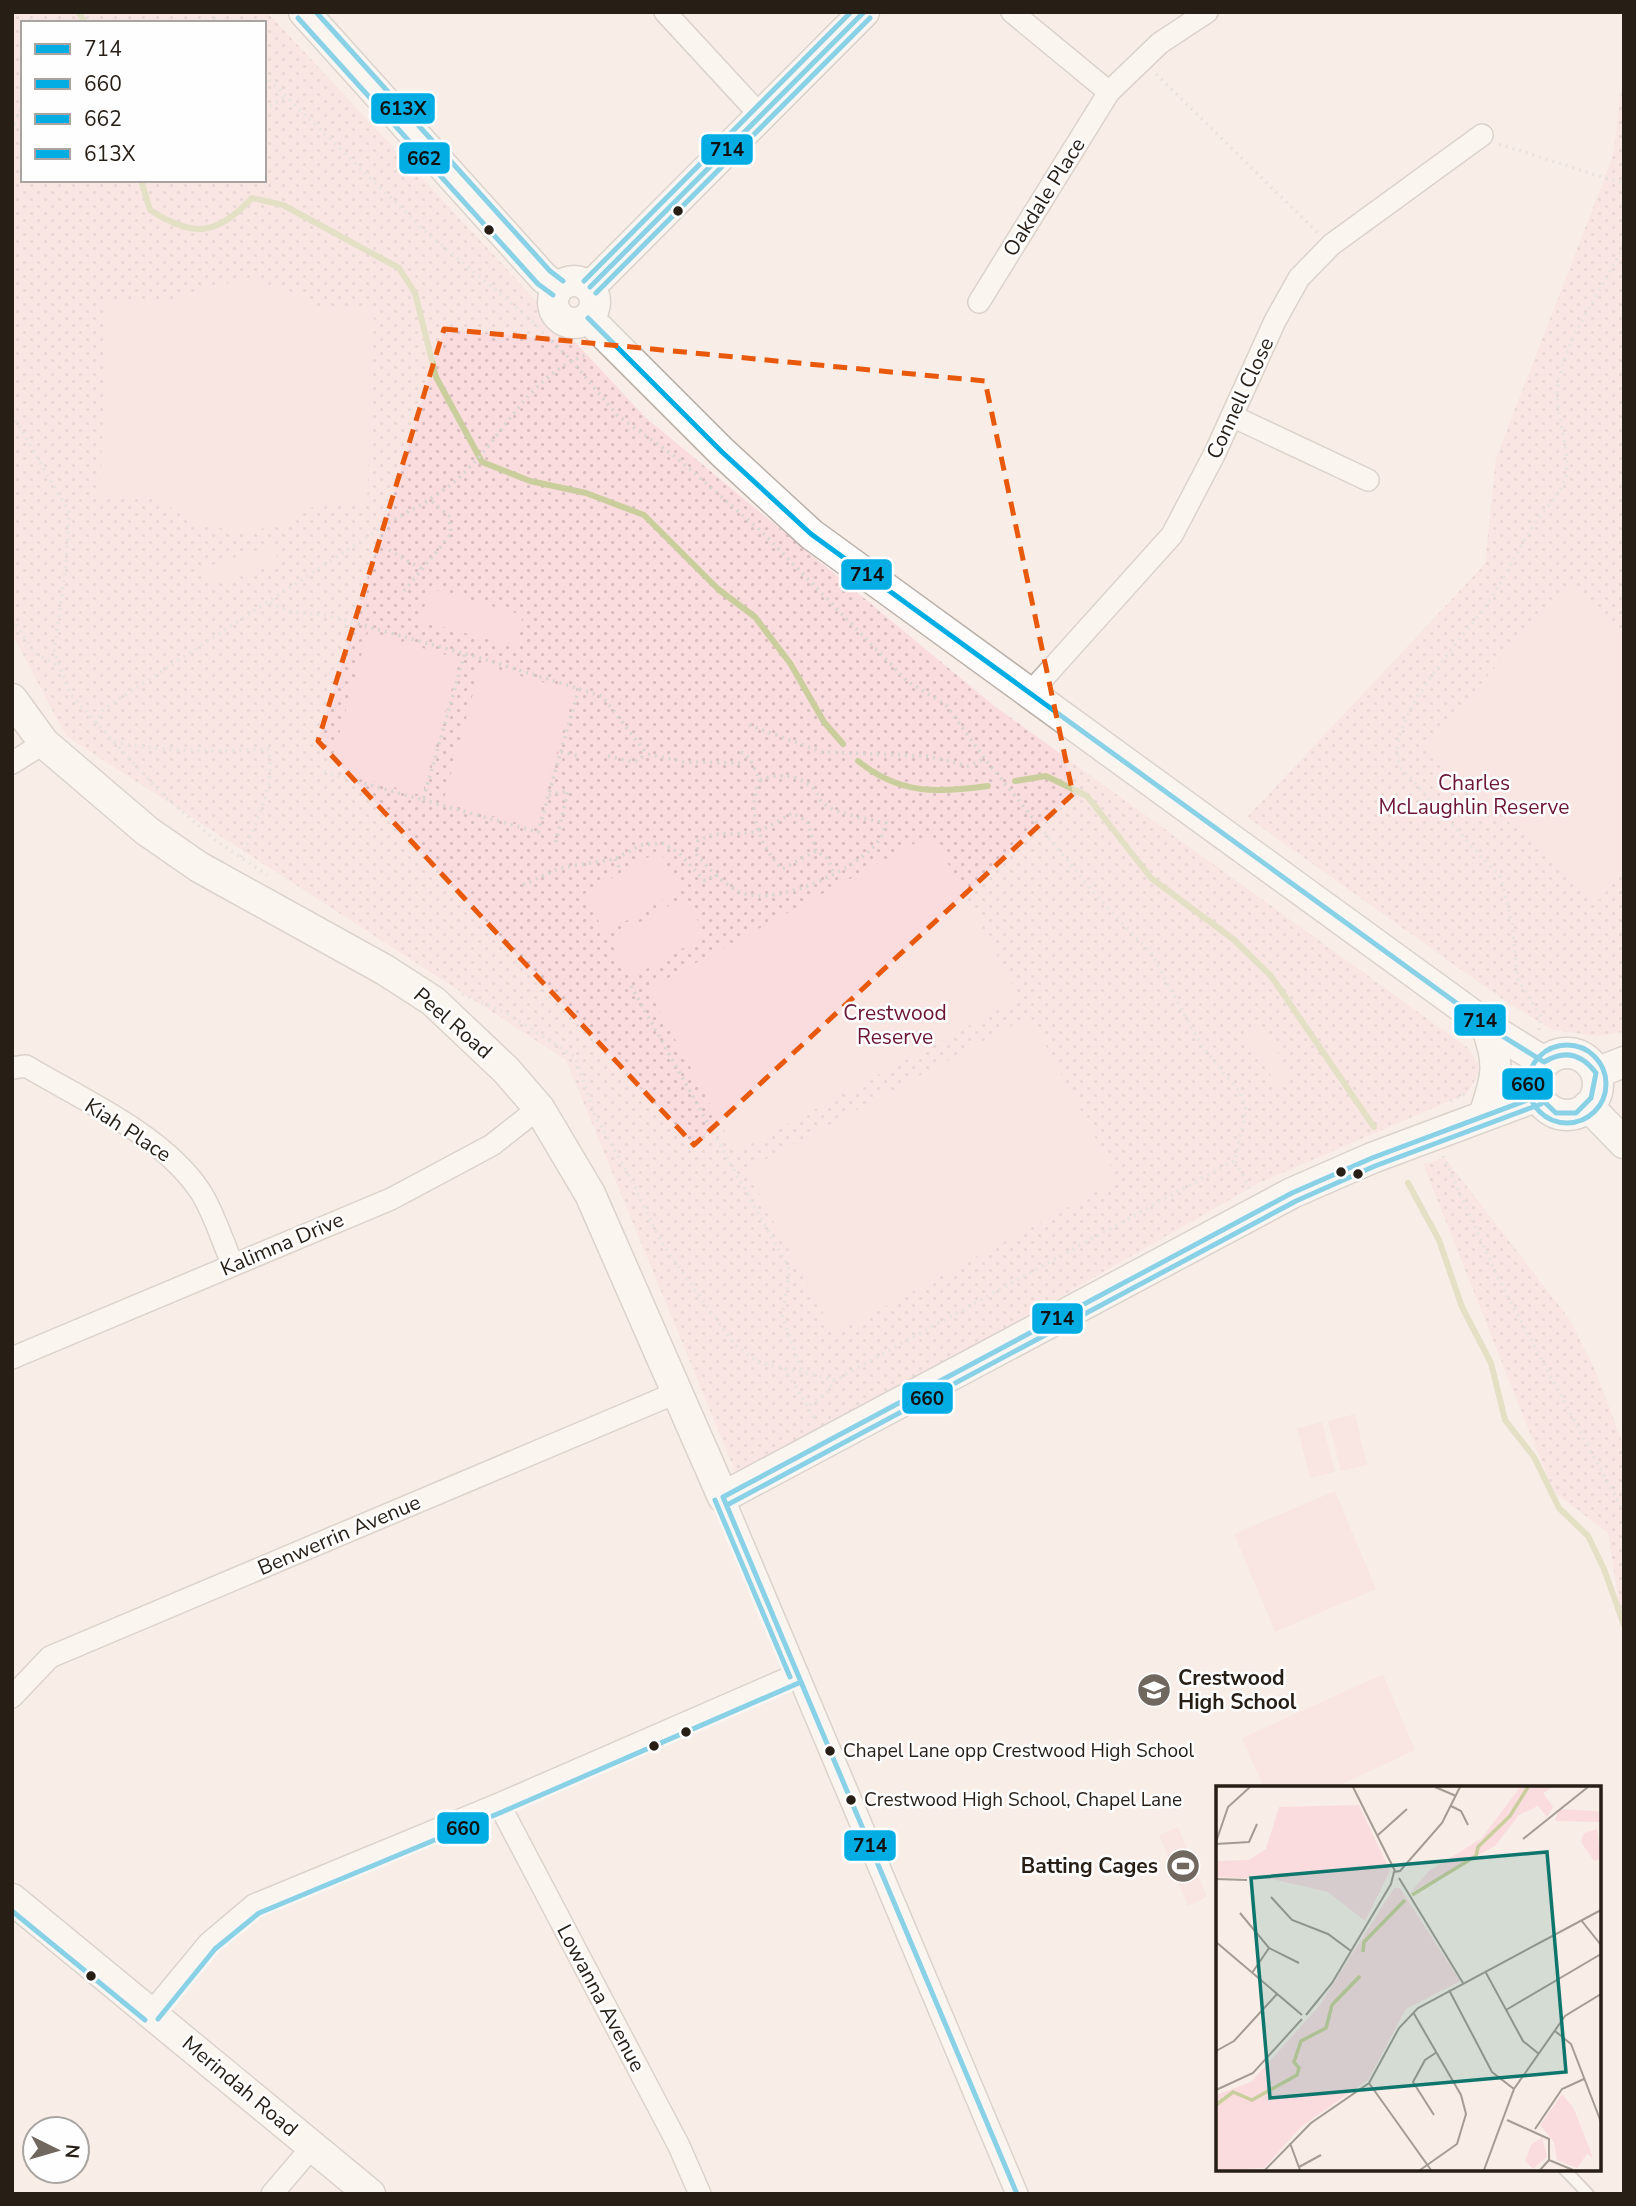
<svg xmlns="http://www.w3.org/2000/svg" width="1636" height="2206" font-family="'Nunito Sans',sans-serif">
<defs>
<pattern id="grass-dots" width="8" height="8" patternUnits="userSpaceOnUse" patternTransform="scale(1.75)"><rect width="8" height="8" fill="#fadbde"/><path d="M2 2h.1M6 6h.1" fill="none" stroke="#d6bcbe" stroke-width="1.8" stroke-linecap="round"/></pattern>
</defs>
<rect width="100%" height="100%" fill="#f8eee7"/>
<path fill="url(#grass-dots)" fill-rule="evenodd" d="M12,12H267L645,417L993,705L1468,1048L1479,1065L1476,1079L1466,1094L1259,1183L739,1481L566,1060L66,736L12,634ZM23,23H264V180H23Z
M1624,69V1032L1597,1036L1553,1030L1505,1001L1247,817L1485,564L1496,458L1613,156Z
M1445,1158L1570,1320L1597,1374L1624,1448V1636L1608,1533L1553,1491L1423,1164Z"/>
<path fill="#fadbde" d="M251,281L288,290L316,306L374,308L367,504L321,502L280,526L242,532L202,525L184,517L156,497L100,495L107,299L174,301L211,285Z
M273,545L279,563L210,587L203,568Z
M1566,585L1624,636V871L1599,900L1425,749Z
M429,588L523,615L515,647L421,621Z
M368,632L460,659L422,795L329,769Z
M481,665L574,691L536,828L443,802Z
M932,834L1020,998L736,1152L648,989Z
M659,851L681,890L605,933L584,894Z
M684,897L706,935L631,978L609,940Z
M1030,1016L1118,1180L834,1334L746,1170Z
M1259,1023L1293,1077L1278,1086L1243,1033Z
M1355,1414L1367,1465L1341,1471L1328,1421Z
M1322,1422L1335,1472L1310,1478L1297,1428Z
M1335,1491L1376,1589L1275,1632L1234,1534Z
M1383,1674L1415,1750L1334,1788H1264L1242,1738Z
M1178,1827L1207,1897L1188,1906L1159,1835Z"/>
<g fill="none" stroke-linecap="round" stroke-linejoin="round">
<path stroke="#c9ce9c" stroke-width="6" d="M78,12L86,23
M141,180L150,210C194,238 216,236 252,198L283,205L399,268L415,293L436,377L482,462L530,481L586,493L644,515L718,589L755,617L790,663L824,722L843,744
M858,761C900,795 938,793 988,786
M1015,781L1046,776L1087,796L1151,878L1233,939L1271,976L1374,1127
M1408,1183L1439,1240L1462,1307L1491,1363L1505,1420L1534,1457L1559,1508L1588,1536L1604,1569L1624,1625"/>
<g stroke="#b9b0a9" stroke-width="14">
<path id="lane" d="M1564,2169L1588,2194"/>
</g>
<g stroke="#b9b0a9" stroke-width="24">
<path id="street" d="M665,12L761,116
M1012,12L1109,92
M979,302L1109,92L1160,43L1207,12
M1232,416L1368,480
M1029,694L1172,535L1215,453L1275,321L1299,278L1331,245L1482,135
M12,763L44,743
M12,1068L26,1066C83,1100 163,1135 200,1191C214,1212 222,1241 233,1265
M12,1358L391,1199L492,1145L539,1108
M723,1497L1017,2194
M12,1697L50,1657L678,1392
M499,1804L679,2146L700,2194
M151,2013L209,1943L254,1905L499,1804L798,1674
M272,2194L312,2147"/>
</g>
<g stroke="#b9b0a9" stroke-width="33">
<path id="secondary" d="M304,12L544,278L558,288
M553 302a21 21 0 1 1 42 0a21 21 0 1 1-42 0Z
M590,287L864,12
M588,318L722,452L811,534L1499,1034L1544,1062
M12,699L44,743L147,831L199,867L385,970L433,1001L506,1070L539,1108L590,1194L723,1497L1292,1193L1372,1158L1538,1096
M1536 1084a31 31 0 1 1 62 0a31 31 0 1 1-62 0Z
M1596,1073L1624,1062
M1588,1106L1624,1143
M1484,1115C1497,1078 1501,1062 1485,1024
M12,1899L370,2194"/>
</g>
<path stroke="#d7d4d2" stroke-width="3.5" stroke-dasharray="2 5" stroke-linecap="butt" d="M27,12L30,23
M211,12L216,23
M1156,74L1318,233
M264,75L425,231L528,317L570,359L618,416L677,458L762,532L907,681L946,705L985,759L1093,892L1151,953L1200,1043L1240,1093L1246,1110L1235,1160L1250,1190
M264,110L285,97
M12,131L23,102
M1499,144L1624,184
M12,414L69,512L66,565L54,652L71,695L160,792L215,840L267,875
M389,550L422,569
M404,591L451,534L449,516L431,501
M270,603L292,612L326,615L480,658L602,696L647,754L684,762L742,763
M12,619L35,653L59,666
M96,724L104,709L393,520C420,506 447,491 469,468C508,428 533,372 589,354
M749,725L822,752L928,756L968,766L984,759
M114,742C167,752 216,752 268,749C277,785 255,825 241,858
M561,752L578,756
M741,752L750,759L760,780C746,811 759,845 782,869L816,851L828,859L834,874
M608,756L634,762L647,754
M324,772L423,800L465,653
M760,780C778,773 798,774 813,788C817,792 818,798 822,802C839,816 866,818 886,823C884,828 883,835 880,839C859,869 779,906 743,893C726,887 708,868 697,855L698,841C716,829 736,837 757,831C769,828 781,819 792,813L807,821L816,851
M549,795L568,791L555,845
M423,800L538,832L579,688
M615,859L621,871
M523,885L560,868L615,859L641,845L662,843L679,853L704,880L718,875
M631,986L790,1270L782,1316L802,1370
M462,994L508,1014L575,1057L595,1115L634,1185L661,1242L734,1344L757,1362L835,1380L1235,1160
M1539,1030L1541,1017L1518,980L1512,923L1501,878L1401,768C1378,722 1471,632 1495,592C1509,569 1521,545 1535,523C1545,508 1560,495 1565,479C1573,451 1553,414 1558,384C1566,335 1604,289 1624,244
M1450,1101L1465,1094
M1443,1156L1498,1278L1624,1513
M784,1368L816,1420
M810,1405L827,1393L835,1380"/>
<use href="#lane" stroke="#fefcfb" stroke-width="10"/>
<use href="#street" stroke="#fefcfb" stroke-width="21"/>
<use href="#secondary" stroke="#fefcfb" stroke-width="30"/>
<g stroke="#fefefe" stroke-width="10">
<path id="bus-1" d="M590,287L864,12
M588,318L722,452L811,534L1499,1034L1544,1062C1565,1049 1582,1054 1596,1073L1591,1098L1576,1113H1556L1538,1096L1372,1158L1292,1193L723,1497
M723,1497L1017,2194"/>
</g>
<g stroke="#fefefe" stroke-width="10">
<path id="bus-2" d="M1528 1084a39 39 0 1 1 78 0a39 39 0 1 1-78 0Z
M715,1500L790,1677
M727,1505L1296,1201L1375,1166L1541,1104
M12,1911L145,2020
M158,2019L215,1949L259,1913L502,1812L801,1682"/>
</g>
<g stroke="#fefefe" stroke-width="10">
<path id="bus-3" d="M298,18L538,284L553,295
M596,293L870,18"/>
</g>
<g stroke="#fefefe" stroke-width="10">
<path id="bus-4" d="M316,12L550,271L563,281
M584,281L851,12"/>
</g>
<use href="#bus-1" stroke="#02ade4" stroke-width="5"/>
<use href="#bus-2" stroke="#02ade4" stroke-width="5"/>
<use href="#bus-3" stroke="#02ade4" stroke-width="5"/>
<use href="#bus-4" stroke="#02ade4" stroke-width="5"/>
</g>
<path d="M0 0H1636V2206H0ZM444,329L985,381L1073,794L694,1145L318,741Z" fill="#f8eee7" fill-opacity=".55" fill-rule="evenodd"/>
<path fill="none" stroke="#e8590c" stroke-width="5" stroke-dasharray="14 9" stroke-linejoin="round" d="M444,329L985,381L1073,794L694,1145L318,741Z"/>
<defs>
<g id="school-disc" transform="scale(1.75)"><circle r="9.5" fill="#70675f" stroke="#fefefe"/><path d="M0-5L7-2L0 1L-7-2ZM-4 1L0 2.5L4 1V4Q0 6-4 4Z" fill="#fff"/></g>
<g id="stadium-disc" transform="scale(1.75)"><circle r="9.5" fill="#70675f" stroke="#fefefe"/><path d="M0-5a6.5 5 0 1 0 0 10a6.5 5 0 1 0 0-10ZM-3.5-1.8h7v3.6h-7Z" fill="#fff"/></g>
</defs>
<g fill-rule="evenodd">
<use href="#school-disc" x="1154" y="1690"/>
<use href="#stadium-disc" x="1183" y="1866"/>
</g>
<g fill="#271e16" stroke="#fefefe" stroke-width="2.5">
<circle cx="678" cy="211" r="6"/>
<circle cx="489" cy="230" r="6"/>
<circle cx="1341" cy="1172" r="6"/>
<circle cx="1358" cy="1174" r="6"/>
<circle cx="686" cy="1732" r="6"/>
<circle cx="654" cy="1746" r="6"/>
<circle cx="830" cy="1751" r="6"/>
<circle cx="851" cy="1800" r="6"/>
<circle cx="91" cy="1976" r="6"/>
</g>
<g text-anchor="middle" dominant-baseline="central" stroke-width="5" stroke-linejoin="round" paint-order="stroke">
<g font-size="19" fill="#271e16" stroke="#fefefe" text-anchor="start">
<text x="843" y="1751">Chapel Lane opp Crestwood High School</text>
<text x="864" y="1800">Crestwood High School, Chapel Lane</text>
</g>
<g font-size="21" fill="#271e16" stroke="#fefefe">
<text transform="translate(1044 197) rotate(-58)">Oakdale Place</text>
<text transform="translate(1240 398) rotate(-65)">Connell Close</text>
<text transform="translate(453 1023) rotate(41)">Peel Road</text>
<text transform="translate(128 1130) rotate(33)">Kiah Place</text>
<text transform="translate(282 1244) rotate(-23)">Kalimna Drive</text>
<text transform="translate(339 1535) rotate(-23)">Benwerrin Avenue</text>
<text transform="translate(601 1998) rotate(62)">Lowanna Avenue</text>
<text transform="translate(240 2086) rotate(40)">Merindah Road</text>
</g>
<g font-size="21" fill="#6c1535" stroke="#fefefe">
<text x="1474" y="783">Charles<tspan x="1474" dy="24">McLaughlin Reserve</tspan></text>
<text x="895" y="1013">Crestwood<tspan x="895" dy="24">Reserve</tspan></text>
</g>
<g font-size="21" font-weight="bold" fill="#271e16" stroke="#fefefe" text-anchor="start">
<text x="1178" y="1678">Crestwood<tspan x="1178" dy="24">High School</tspan></text>
<text x="1158" y="1866" text-anchor="end">Batting Cages</text>
</g>
</g>
<g transform="translate(1216 1786)">
<rect width="385" height="385" fill="#f8eee7"/>
<path d="M304,1H337L327,7L337,21L331,31L322,20L303,29L279,60L194,107L213,85L266,52ZM143,19L174,85L149,135L112,106L56,93L0,91V75L33,74L50,63L63,21ZM343,23L380,25L385,27V36L339,35ZM178,102H184L244,195L190,223L152,294L86,340L48,382L0,384V309L35,296L103,220ZM346,308L358,323L377,372L371,368L361,382L341,374L338,356L324,339ZM326,351L331,371L317,383L309,375L315,359Z" fill="#fadbde"/>
<path d="M62 58a28 28 0 1 1 56 0a28 28 0 1 1-56 0ZM381,43L385,73L378,75L365,56L368,47ZM133,70L156,86L138,112L114,95ZM199,148L223,184L202,198L178,161ZM176,163L200,199L179,213L155,177ZM139 235a9 9 0 1 1 18 0a9 9 0 1 1-18 0ZM136 250a9 9 0 1 1 18 0a9 9 0 1 1-18 0ZM117,257L123,273L119,292L93,294L91,258Z" fill="#fadbde"/>
<path fill="none" stroke="#c9ce9c" stroke-width="3.5" d="M196,109L260,70L262,61L294,30L312,1M147,166L148,156L189,114M0,319L17,306L36,314L81,289L83,282L78,276L85,255L110,242L116,219L144,190"/>
<path fill="none" stroke="#a49b93" stroke-width="2" d="M137,1L179,85M219,1L240,10M235,20L245,25L252,39M162,49L191,23M307,53L372,1M0,56L12,21L34,1M0,58L33,56L41,38M183,92L247,197M0,93L31,94M55,111L76,134L112,148L135,165M24,127L53,162L83,177M365,134L385,159M0,156L86,229M269,185L307,255L323,268M36,187L53,162M233,204L276,286L298,303M290,224L385,168M197,226L245,309L250,328L241,358L204,384M90,229L116,197L175,98L178,86L184,85L226,37L244,1M339,245L355,258L385,336M0,265L18,255L61,208M153,297L215,384M0,304L37,287L86,233M218,329L197,296L209,274L221,266M291,334L333,353V374L324,384M319,343L346,303L368,293M74,357L84,384M333,374L357,384M83,381L105,369M49,384L95,337L153,297L183,242L202,222L385,124M268,384L298,303L349,230L385,208"/>
<path fill="#0f766e" fill-opacity="0.15" stroke="#0f766e" stroke-width="3.5" d="M331,66L350,286L54,312L35,92Z"/>
<rect width="385" height="385" fill="none" stroke="#271e16" stroke-width="3.5"/>
</g>
<g stroke="#fefefe" stroke-width="2.5">
<rect x="370" y="92" width="66" height="33" rx="7" fill="#02ade4"/>
<rect x="700" y="133" width="54" height="33" rx="7" fill="#02ade4"/>
<rect x="398" y="141" width="53" height="34" rx="7" fill="#02ade4"/>
<rect x="840" y="558" width="53" height="33" rx="7" fill="#02ade4"/>
<rect x="1453" y="1003" width="54" height="34" rx="7" fill="#02ade4"/>
<rect x="1501" y="1067" width="53" height="34" rx="7" fill="#02ade4"/>
<rect x="1031" y="1302" width="53" height="33" rx="7" fill="#02ade4"/>
<rect x="901" y="1381" width="53" height="34" rx="7" fill="#02ade4"/>
<rect x="436" y="1811" width="54" height="34" rx="7" fill="#02ade4"/>
<rect x="843" y="1829" width="54" height="33" rx="7" fill="#02ade4"/>
</g>
<g font-size="19" text-anchor="middle" font-weight="bold" fill="#111">
<text x="403" y="115">613X</text>
<text x="727" y="156">714</text>
<text x="424" y="165">662</text>
<text x="867" y="581">714</text>
<text x="1480" y="1027">714</text>
<text x="1528" y="1091">660</text>
<text x="1057" y="1325">714</text>
<text x="927" y="1405">660</text>
<text x="463" y="1835">660</text>
<text x="870" y="1852">714</text>
</g>
<rect width="1636" height="2206" fill="none" stroke="#271e16" stroke-width="28"/>
<rect x="21" y="21" width="245" height="161" fill="#fefefe" stroke="#a8a4a1" stroke-width="2"/>
<rect x="35" y="44" width="35" height="10" fill="#02ade4" stroke="#a8a4a1" stroke-width="2"/>
<text x="84" y="56" font-size="21" fill="#271e16">714</text>
<rect x="35" y="79" width="35" height="10" fill="#02ade4" stroke="#a8a4a1" stroke-width="2"/>
<text x="84" y="91" font-size="21" fill="#271e16">660</text>
<rect x="35" y="114" width="35" height="10" fill="#02ade4" stroke="#a8a4a1" stroke-width="2"/>
<text x="84" y="126" font-size="21" fill="#271e16">662</text>
<rect x="35" y="149" width="35" height="10" fill="#02ade4" stroke="#a8a4a1" stroke-width="2"/>
<text x="84" y="161" font-size="21" fill="#271e16">613X</text>
<g transform="translate(56 2150) rotate(95)"><circle r="33" fill="#fefefe" stroke="#a8a4a1" stroke-width="2"/>
<path d="M0-5L12 26L0 18L-12 26Z" fill="#70675f"/>
<text y="-10" font-size="19" font-weight="bold" text-anchor="middle" fill="#271e16">N</text>
</g>
</svg>
